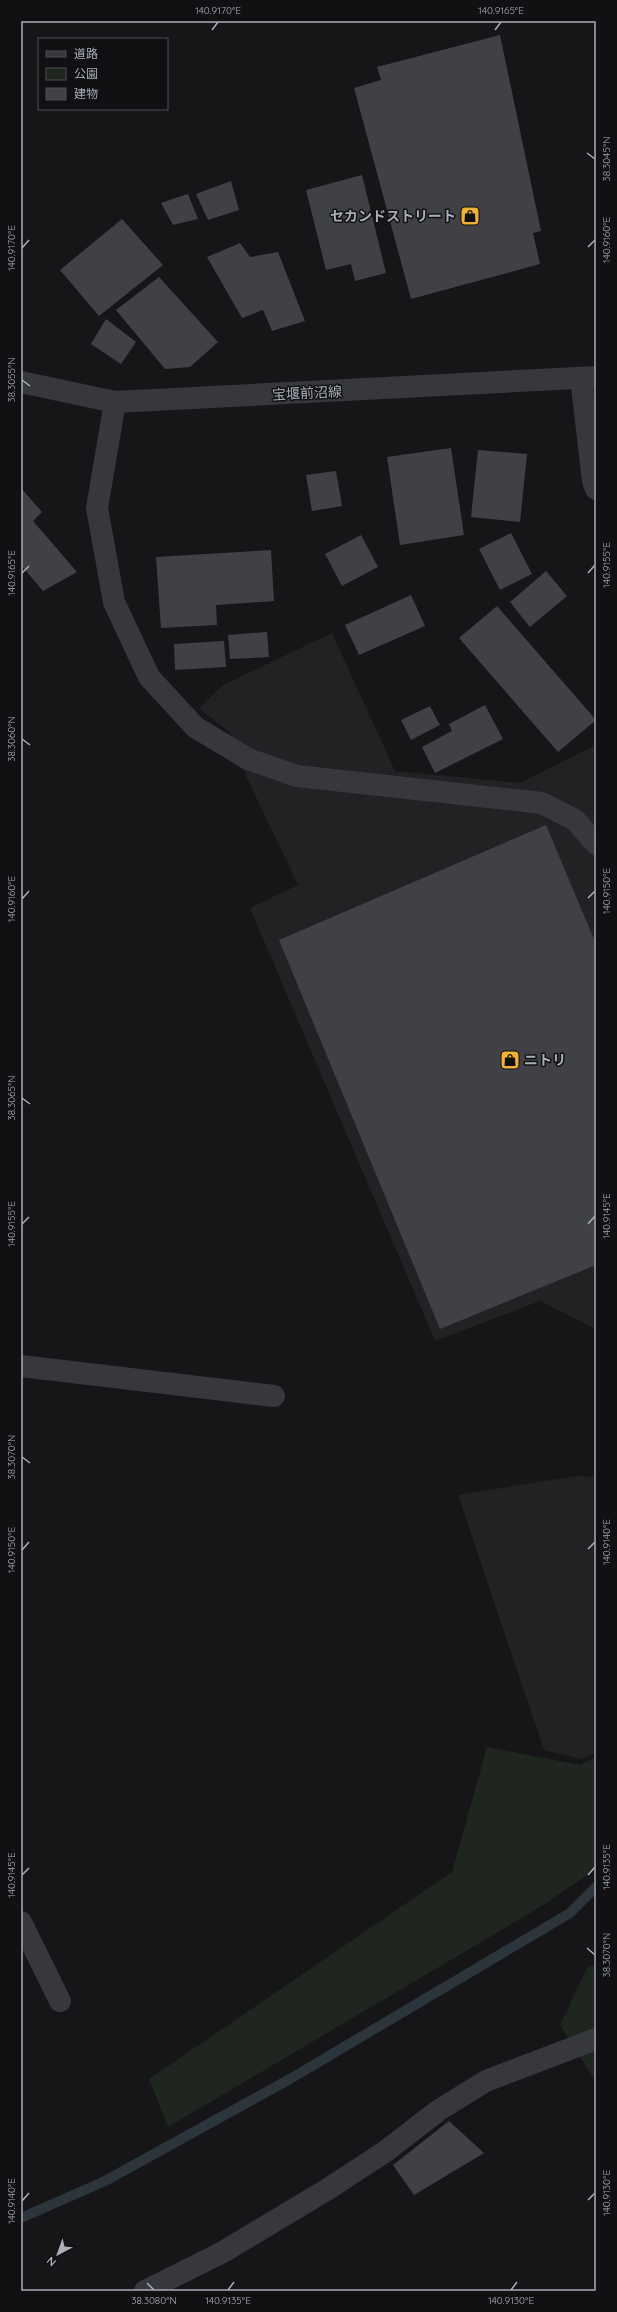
<svg xmlns="http://www.w3.org/2000/svg" width="617" height="2312" font-family="Quicksand,'Noto Sans JP',sans-serif">
<rect width="100%" height="100%" fill="#161618"/>
<g fill="#222225">
<path d="M332,633L395,771L520,783L596,745V1329L540,1301L435,1341L250,908L298,885L246,776L230,733L199,708L223,685Z"/>
<path d="M576,1476L596,1477V1752L581,1759L544,1750L458,1495Z"/>
</g>
<g fill="#1e261f">
<path d="M487,1747L580,1765L596,1757V1869L542,1906L168,2127L149,2079L452,1872Z"/>
<path d="M596,1964V2082L560,2025L587,1968Z"/>
</g>
<g fill="none" stroke-linecap="round" stroke-linejoin="round">
<path stroke="#2c353c" stroke-width="10" d="M21,2218L105,2181L290,2079L570,1913L596,1887"/>
</g>
<g fill="#404145">
<path d="M500,35L541,231L533,233L540,264L411,299L354,88L381,80L377,67Z"/>
<path d="M362,175L386,273L355,281L351,264L326,270L306,190Z"/>
<path d="M231,181L239,210L208,220L196,194Z"/>
<path d="M188,194L198,219L173,225L161,203Z"/>
<path d="M122,219L163,265L99,316L60,270Z"/>
<path d="M240,243L250,257L278,252L305,321L272,331L263,310L242,318L207,257Z"/>
<path d="M159,277L218,342L190,367L165,369L116,310Z"/>
<path d="M106,319L136,342L121,364L91,344Z"/>
<path d="M451,448L464,535L400,545L387,457Z"/>
<path d="M478,450L527,454L520,522L471,517Z"/>
<path d="M336,471L342,506L312,511L306,475Z"/>
<path d="M21,488L42,512L33,521L77,572L43,591L21,565Z"/>
<path d="M511,533L532,574L500,590L479,549Z"/>
<path d="M361,535L378,567L342,586L325,554Z"/>
<path d="M271,550L274,601L216,605L217,625L161,628L156,557Z"/>
<path d="M546,571L567,596L530,627L510,602Z"/>
<path d="M411,595L425,626L359,655L345,625Z"/>
<path d="M497,606L596,720L558,752L459,638Z"/>
<path d="M267,632L269,657L230,659L228,635Z"/>
<path d="M224,641L226,667L175,670L174,644Z"/>
<path d="M485,705L503,739L435,773L422,747L452,731L449,724Z"/>
<path d="M430,706L440,725L411,740L401,720Z"/>
<path d="M546,825L596,944V1265L440,1329L279,940Z"/>
<path d="M449,2121L484,2153L414,2195L393,2165Z"/>
</g>
<g fill="none" stroke-linecap="round" stroke-linejoin="round">
<g stroke="#37383d" stroke-width="22">
<path d="M581,378L593,481L596,489"/>
<path d="M21,382L115,402L596,377"/>
<path d="M115,402L97,508L114,602L149,677L195,727L248,759L297,776L542,803L575,820L596,844"/>
<path d="M21,1366L274,1396"/>
<path d="M21,1922L60,2001"/>
<path d="M145,2291L223,2252L328,2189L386,2151L439,2110L486,2081L596,2039"/>
</g>
</g>
<path fill="none" stroke="#a8adb8" stroke-width="1.5" d="M212,30L218,22M495,30L501,22M587,153L595,159M588,247L595,240M22,248L29,240M22,380L30,386M22,573L29,566M588,573L595,565M22,739L30,745M588,898L595,891M22,899L29,891M22,1098L30,1104M22,1224L29,1217M588,1224L595,1216M22,1457L30,1463M588,1549L595,1542M22,1550L29,1542M22,1875L29,1868M588,1875L595,1867M587,1948L595,1955M588,2200L595,2193M22,2201L29,2193M147,2283L154,2290M228,2290L234,2282M511,2290L517,2282"/>
<defs>
<g id="shop-square" transform="scale(1)"><rect x="-9" y="-9" width="18" height="18" rx="4" fill="#f2b134" stroke="#111113"/><path d="M-5-2.5h2.3a2.7 3.5 0 0 1 5.4 0H5L5.5 6h-11ZM-1.5-2.5h3a1.5 2.3 0 0 0-3 0Z" fill="#111"/></g>
</defs>
<g fill-rule="evenodd">
<use href="#shop-square" x="470" y="216"/>
<use href="#shop-square" x="510" y="1060"/>
</g>
<g text-anchor="middle" stroke-width="3" stroke-linejoin="round" paint-order="stroke">
<g font-size="14" font-weight="bold" fill="#a8adb8" stroke="#111113" text-anchor="end">
<text x="456" y="221">セカンドストリート</text>
<text x="524" y="1065" text-anchor="start">ニトリ</text>
</g>
<g font-size="14" fill="#a8adb8" stroke="#111113">
<text transform="translate(307 393) rotate(-3)" y="5">宝堰前沼線</text>
</g>
</g>
<rect width="617" height="2312" fill="none" stroke="#111113" stroke-width="44"/>
<rect x="38" y="38" width="130" height="72" fill="#111113" stroke="#4d4f55"/>
<rect x="46" y="51" width="20" height="6" fill="#37383d" stroke="#4d4f55"/>
<text x="74" y="58" font-size="12" fill="#a8adb8">道路</text>
<rect x="46" y="68" width="20" height="12" fill="#1e261f" stroke="#4d4f55"/>
<text x="74" y="78" font-size="12" fill="#a8adb8">公園</text>
<rect x="46" y="88" width="20" height="12" fill="#404145" stroke="#4d4f55"/>
<text x="74" y="98" font-size="12" fill="#a8adb8">建物</text>
<g transform="translate(58 2254) rotate(221)" stroke="#111113" stroke-width="3" paint-order="stroke">
<path d="M0-3L7 15L0 10L-7 15Z" fill="#a8adb8"/>
<text y="-6" font-size="11" font-weight="bold" text-anchor="middle" fill="#a8adb8">N</text>
</g>
<rect x="22" y="22" width="573" height="2268" fill="none" stroke="#a8adb8" stroke-width="1.5"/>
<g font-size="10" text-anchor="middle" fill="#a8adb8">
<text x="218" y="14">140.9170°E</text>
<text x="501" y="14">140.9165°E</text>
<text transform="translate(606 159) rotate(-90)" y="4">38.3045°N</text>
<text transform="translate(606 240) rotate(-90)" y="4">140.9160°E</text>
<text transform="translate(11 248) rotate(-90)" y="4">140.9170°E</text>
<text transform="translate(11 380) rotate(-90)" y="4">38.3055°N</text>
<text transform="translate(606 565) rotate(-90)" y="4">140.9155°E</text>
<text transform="translate(11 573) rotate(-90)" y="4">140.9165°E</text>
<text transform="translate(11 739) rotate(-90)" y="4">38.3060°N</text>
<text transform="translate(606 891) rotate(-90)" y="4">140.9150°E</text>
<text transform="translate(11 899) rotate(-90)" y="4">140.9160°E</text>
<text transform="translate(11 1098) rotate(-90)" y="4">38.3065°N</text>
<text transform="translate(606 1216) rotate(-90)" y="4">140.9145°E</text>
<text transform="translate(11 1224) rotate(-90)" y="4">140.9155°E</text>
<text transform="translate(11 1457) rotate(-90)" y="4">38.3070°N</text>
<text transform="translate(606 1542) rotate(-90)" y="4">140.9140°E</text>
<text transform="translate(11 1550) rotate(-90)" y="4">140.9150°E</text>
<text transform="translate(606 1867) rotate(-90)" y="4">140.9135°E</text>
<text transform="translate(11 1875) rotate(-90)" y="4">140.9145°E</text>
<text transform="translate(606 1955) rotate(-90)" y="4">38.3070°N</text>
<text transform="translate(606 2193) rotate(-90)" y="4">140.9130°E</text>
<text transform="translate(11 2201) rotate(-90)" y="4">140.9140°E</text>
<text x="154" y="2304">38.3080°N</text>
<text x="228" y="2304">140.9135°E</text>
<text x="511" y="2304">140.9130°E</text>
</g>
</svg>
